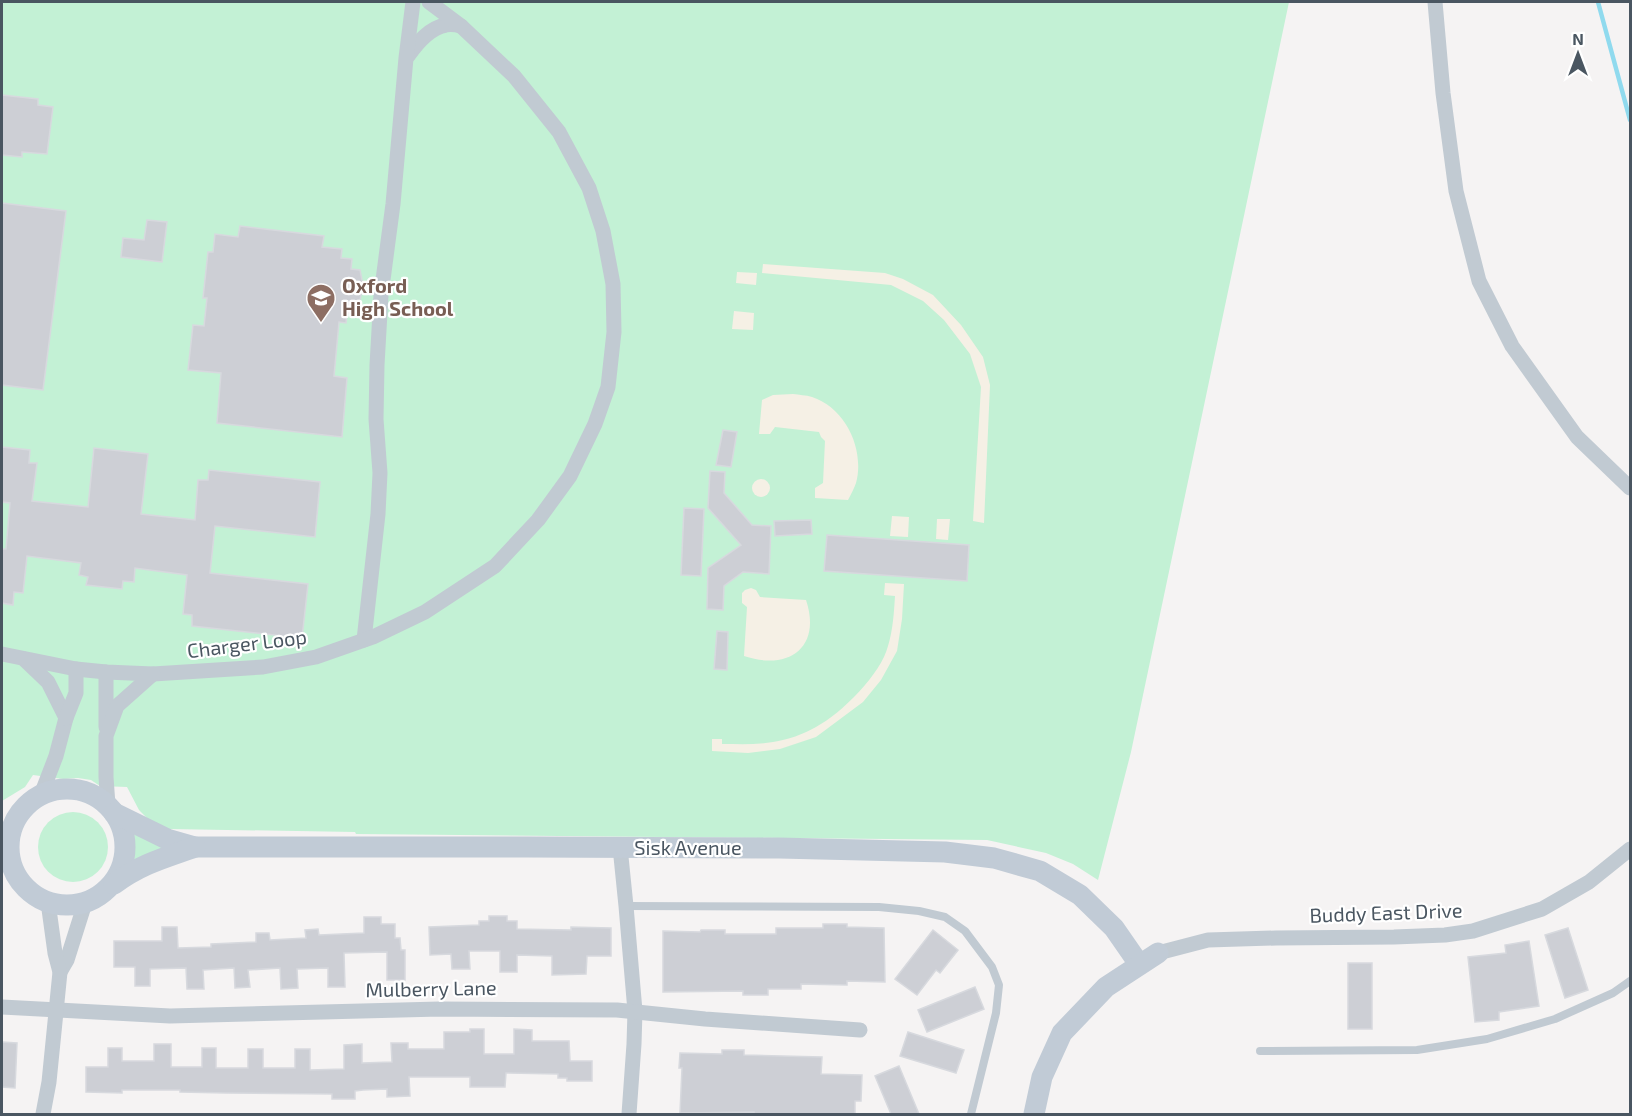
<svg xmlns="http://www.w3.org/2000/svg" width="1632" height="1116" font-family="'Exo 2',sans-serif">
<rect width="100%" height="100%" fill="#f5f3f3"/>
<g fill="#c3f1d5">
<path d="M2,2H1289L1131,752L1098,880L1073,864L1046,853L987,840L356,834L355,832L169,829L150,821L139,810L127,787L100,786L91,780L78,778L63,779L33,775L25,787L2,801Z"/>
<circle cx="73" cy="847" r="35"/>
<path d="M9,826L6,854L2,852V829Z"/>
<path d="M125,829L171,847L122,874C128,858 130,846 125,829Z"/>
</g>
<g fill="#f5f0e5">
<path d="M763,264L885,273L903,279L933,295L961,325L983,357L990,385L984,523L973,521L981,387L970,354L944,320L923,301L891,285L762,273Z"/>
<path d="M737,272L757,273L756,285L736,283Z"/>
<path d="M734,311L754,313L753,330L732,329Z"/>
<path d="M793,394C799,395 806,395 812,397C846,408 865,450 856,483C854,489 851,494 848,500L815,498V488L823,483L825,441L821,437L819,432L775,427L770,434H759L762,400L773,395Z"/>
<circle cx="761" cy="488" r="9"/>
<path d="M892,516L909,517L908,537L890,536Z"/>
<path d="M937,519H950L948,540L936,539Z"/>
<path d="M885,583L904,584L902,619L897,651L881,680L863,702L816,737L780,749L748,753L712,751V739H722V744C739,744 756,745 773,742C787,740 804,734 816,727C842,713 881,674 888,646C893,630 894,612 895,596L884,595Z"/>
<path d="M751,588L756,590L760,597L806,600C822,648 788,671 744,656L747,607L742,603V593L745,590Z"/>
</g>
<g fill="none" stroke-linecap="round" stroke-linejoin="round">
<path stroke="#90daee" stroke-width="4.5" d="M1598,2L1630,120"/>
</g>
<g fill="#cdcfd5" stroke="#d7d9de" stroke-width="1.5">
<path d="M2,95L38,99V105L53,107L47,154L22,152V157L2,155Z"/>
<path d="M2,203L66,211L43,390L2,385Z"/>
<path d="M147,220L167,222L162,262L121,257L123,238L144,240Z"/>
<path d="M240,226L324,236L322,247L342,249L341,258L352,259L351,269L360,270L363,285L359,305L352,314L347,313L346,323L339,322L334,376L347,378L342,437L217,423L221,373L188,370L193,325L204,326L207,298H203L208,252H213L215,234L238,237Z"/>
<path d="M723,430L737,432L731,467L716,465Z"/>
<path d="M2,447L30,450L29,463H37L32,501L88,507L94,448L148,454L141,514L195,520L198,480H208L209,470L320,482L315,537L215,526L210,573L308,584L302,638L192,626V615L183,614L187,575L135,568L134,582L123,581L122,589L86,585L88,577L79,575L81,563L27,556L23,593L14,592L13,605L2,603V549H6L10,503L2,502Z"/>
<path d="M710,471L725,472L724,493L752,525L771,526L769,574L743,572L724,586L723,610L707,609L708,568L741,545L708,508Z"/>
<path d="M684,508L704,509L701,576L681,575Z"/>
<path d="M811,520L812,534L775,536L774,521Z"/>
<path d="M827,535L969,545L967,581L824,571Z"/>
<path d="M717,631L728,632L727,670L714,669Z"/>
<path d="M489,916H507V921H517V929L571,930V927L611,928V956H587L586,974L552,975V956L517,955V972H500V951H469L470,969H452L451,954L430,955L429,927L479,925V921H489Z"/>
<path d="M364,917H381V924H395V938H400L401,950H405V980H387V952L344,953L345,987H328V968L297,969L298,988L281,989L280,968L248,970L250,987L235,988L234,968L203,970L204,989H187L186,968L150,969V986H135V967H114V941H162V927H177L178,948L211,947V944L256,942V933H269L270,940L306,938L305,930L318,929L319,935L364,933Z"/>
<path d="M823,924H847V927L884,928L885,982L847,981V985L801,984V989H768V995H743V991L663,992V931L700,932L701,930H725V934H776V928H823Z"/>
<path d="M1568,928L1588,990L1565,998L1545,935Z"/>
<path d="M933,930L958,950L940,973L936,970L917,995L895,979Z"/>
<path d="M1529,941L1539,1006L1499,1012V1020L1475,1022L1468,957L1506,953L1505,945Z"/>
<rect x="1348" y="963" width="24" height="66"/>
<path d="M975,987L984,1009L927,1032L918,1010Z"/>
<path d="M470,1029H484V1054H514V1029L532,1030V1041H569L570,1061H592V1081H567V1078H558V1074L506,1073L505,1087H470V1077H409L410,1096L387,1097V1089L363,1090L355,1091V1099H332V1094L226,1093L180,1092V1090H122V1093L86,1092V1067H108V1048H122V1061H154V1044H171V1067H202V1048H216V1068H248V1049H263V1068H295V1049H310V1070L344,1069V1045L362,1044V1063L392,1062L391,1043H408V1049H444V1032H470Z"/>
<path d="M908,1032L964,1050L956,1073L900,1056Z"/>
<path d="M2,1042L17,1043L15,1088L2,1087Z"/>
<path d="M722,1050H744V1055L822,1057L821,1074L862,1075L861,1101H855V1114H754V1112L680,1113L682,1068H679L680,1053L722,1054Z"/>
<path d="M899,1066L919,1114H891L875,1076Z"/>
</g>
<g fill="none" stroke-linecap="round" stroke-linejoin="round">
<g stroke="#c1cad2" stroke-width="8">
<path d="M626,906L879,907L919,911L945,917L965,931L992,967L999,985L996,1013L971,1114"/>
<path d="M1260,1051L1417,1050L1487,1039L1555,1019L1613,993L1630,981"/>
</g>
<g stroke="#c1cad2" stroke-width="15">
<path d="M1435,2L1443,93L1456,191L1479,281L1512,346L1577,437L1630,488"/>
<path d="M408,56C417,43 429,28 446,25C451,24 457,25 461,26"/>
<path d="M364,640L378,514L380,473L376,419L377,365L381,295L393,204L406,58L413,2"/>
<path d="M2,654L76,669L106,672L153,674L263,667L316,657L373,637L425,612L495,566L538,520L570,476L595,424L608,387L614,332L613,284L603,231L589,188L559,132L514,76L461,26L429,2"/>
<path d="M24,659L48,682L66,718L56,756L41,795"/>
<path d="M106,672V727"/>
<path d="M66,718L76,693V669"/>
<path d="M108,805L106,777V736L117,706L153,674"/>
<path d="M620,847L626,906L635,1011L634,1044L629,1114"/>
<path d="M1158,953L1208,940L1276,938L1394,937L1445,935L1473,931L1542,909L1589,882L1630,849"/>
<path d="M60,972L67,960L85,903"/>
<path d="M2,1007L170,1016L440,1009L617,1010L705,1019L860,1030"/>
<path d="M43,1114L49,1082L60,972L55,953L48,902"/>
</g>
<g stroke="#c1cbd6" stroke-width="21">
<circle cx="67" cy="847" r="58"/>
<path d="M114,813L167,839L195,847H528L779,848L945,852L994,858L1040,871L1080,895L1114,928L1139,964"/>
<path d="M114,884C141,864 164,858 195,847"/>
<path d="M1034,1114L1042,1077L1062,1033L1106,987L1158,953"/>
</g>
</g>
<defs>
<g id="school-pin" transform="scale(1.5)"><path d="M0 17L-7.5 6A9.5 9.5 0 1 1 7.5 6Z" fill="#8d6e63" stroke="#fff"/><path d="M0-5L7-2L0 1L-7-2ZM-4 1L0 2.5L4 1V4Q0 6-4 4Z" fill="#fff"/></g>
</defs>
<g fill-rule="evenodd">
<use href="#school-pin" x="321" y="298"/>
</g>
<g text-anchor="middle" stroke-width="4.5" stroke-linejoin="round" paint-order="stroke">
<g font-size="20" font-weight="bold" fill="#785e54" stroke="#fff" text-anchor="start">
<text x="342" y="293">Oxford<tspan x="342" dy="23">High School</tspan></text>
</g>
<g font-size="20" fill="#4a5661" stroke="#fff">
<text transform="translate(247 644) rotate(-7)" y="7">Charger Loop</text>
<text x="688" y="855">Sisk Avenue</text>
<text transform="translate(1386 913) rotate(-2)" y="7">Buddy East Drive</text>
<text transform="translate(431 989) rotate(-1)" y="7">Mulberry Lane</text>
</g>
</g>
<rect width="1632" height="1116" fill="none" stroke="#4a5661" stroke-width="6"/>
<g transform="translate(1578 54)" stroke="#ffffff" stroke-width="4.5" paint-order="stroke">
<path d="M0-4.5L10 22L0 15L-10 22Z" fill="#4a5661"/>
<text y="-9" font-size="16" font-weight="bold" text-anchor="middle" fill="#4a5661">N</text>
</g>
</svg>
